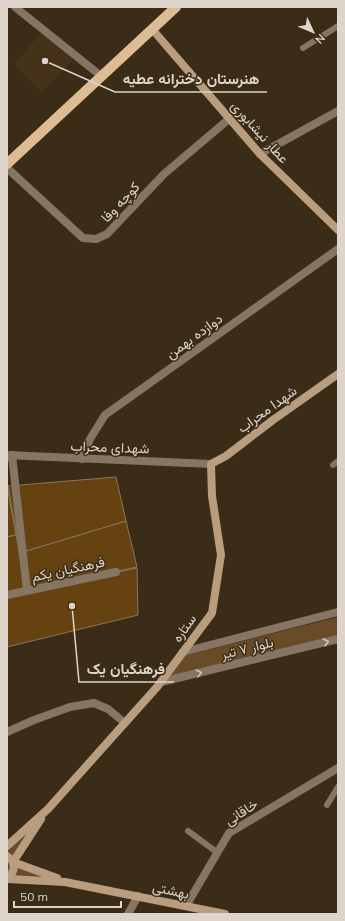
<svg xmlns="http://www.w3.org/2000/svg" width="345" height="921" font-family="Mulish,Vazirmatn,sans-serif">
<rect width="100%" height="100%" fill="#3b2c18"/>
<path fill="#463219" d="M42,32L75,58L42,93L14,64Z"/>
<g fill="#694c27">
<path d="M338,617V638L162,682L180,657Z"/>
<path d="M47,810L13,862L64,881L7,879V846Z"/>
</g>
<g fill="#65420f" stroke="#897761">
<path d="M116,477L126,521L20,553L8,486Z"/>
<path d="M7,486L16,535L7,537Z"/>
<path d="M126,521L137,567L27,590L20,553Z"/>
<path d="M16,535L26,590L7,594V537Z"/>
<path d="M137,568L138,615L7,647V597Z"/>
</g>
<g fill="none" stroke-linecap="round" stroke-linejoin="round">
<g stroke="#867562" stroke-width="6">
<path d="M303,48L338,26"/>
<path d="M333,465L338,461"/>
<path d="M327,805L338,787"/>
<path d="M188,831L218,853"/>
</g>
<g stroke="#867562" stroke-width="8">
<path d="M15,7L101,76"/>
<path d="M260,154L338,111"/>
<path d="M7,168L83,238L96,239L107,234L164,174L229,119"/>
<path d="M7,455L211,464"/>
<path d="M8,457L12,455L27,591"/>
<path d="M82,459L90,439L105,415L338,249"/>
<path d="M7,595L116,572"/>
<path d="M183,652L338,612"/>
<path d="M161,682L338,639"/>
<path d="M7,732L34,720L70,707L94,703L108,709L125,723"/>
<path d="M186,906L229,833L338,768"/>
<path d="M128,914L138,896"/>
</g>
<g stroke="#b89d7e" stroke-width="8">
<path d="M152,29L260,154L338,230"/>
<path d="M41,819L13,862L57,878"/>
<path d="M7,846L48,809L157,687L212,613L221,555L212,496L211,464L226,456L273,420L338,374"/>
<path d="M7,856C16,862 16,872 7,878"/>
<path d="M7,879L65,882L225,914"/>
</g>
<path stroke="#debc93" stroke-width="10" d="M7,164L176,7"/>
</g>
<defs><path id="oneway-chevron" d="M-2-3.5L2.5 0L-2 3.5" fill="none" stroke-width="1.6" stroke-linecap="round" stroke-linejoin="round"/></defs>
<g stroke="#d2c6ba">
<use href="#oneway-chevron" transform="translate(326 642) rotate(-14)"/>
<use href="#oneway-chevron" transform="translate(199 673) rotate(-14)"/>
</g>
<g text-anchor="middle" stroke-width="3" stroke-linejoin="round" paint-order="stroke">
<g font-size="14" fill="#dfd4c9" stroke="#3b2c18">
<text transform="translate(260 132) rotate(48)" y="5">عطار نیشابوری</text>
<text transform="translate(120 202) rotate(-47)" y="5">کوچه وفا</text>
<text transform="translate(194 336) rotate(-36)" y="5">دوازده بهمن</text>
<text transform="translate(267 409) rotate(-36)" y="5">شهدا محراب</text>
<text transform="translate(110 447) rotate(2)" y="5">شهدای محراب</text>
<text transform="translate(68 569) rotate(-12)" y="5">فرهنگیان یکم</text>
<text transform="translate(184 628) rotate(-54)" y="5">ستاره</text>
<text transform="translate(247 648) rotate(-14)" y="5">بلوار ۷ تیر</text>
<text transform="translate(241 812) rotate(-33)" y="5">خاقانی</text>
<text transform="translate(171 890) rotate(12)" y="5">بهشتی</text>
</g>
</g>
<path fill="none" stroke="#dfd4c9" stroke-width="1.5" d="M45 61L115 92H267M72 606L79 682H174"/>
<g fill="#dfd4c9" stroke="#3b2c18" stroke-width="1.5">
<circle cx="45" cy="61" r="4"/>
<circle cx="72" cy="606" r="4"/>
</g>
<g font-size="15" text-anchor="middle" font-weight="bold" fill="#dfd4c9" stroke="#3b2c18" stroke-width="3" stroke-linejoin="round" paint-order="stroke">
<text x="191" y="84">هنرستان دخترانه عطیه</text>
<text x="126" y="674">فرهنگیان یک</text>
</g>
<rect width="345" height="921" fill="none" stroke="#dfd4c9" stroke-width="16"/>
<g transform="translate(313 32) rotate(134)" stroke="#3b2c18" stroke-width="3" paint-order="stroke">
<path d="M0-3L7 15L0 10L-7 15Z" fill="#dfd4c9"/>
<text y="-6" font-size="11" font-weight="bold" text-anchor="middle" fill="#dfd4c9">N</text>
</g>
<path d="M14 901v6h107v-6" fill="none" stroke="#dfd4c9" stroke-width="2"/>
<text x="20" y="901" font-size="12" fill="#dfd4c9" stroke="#3b2c18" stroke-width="3" paint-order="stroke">50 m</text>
</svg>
